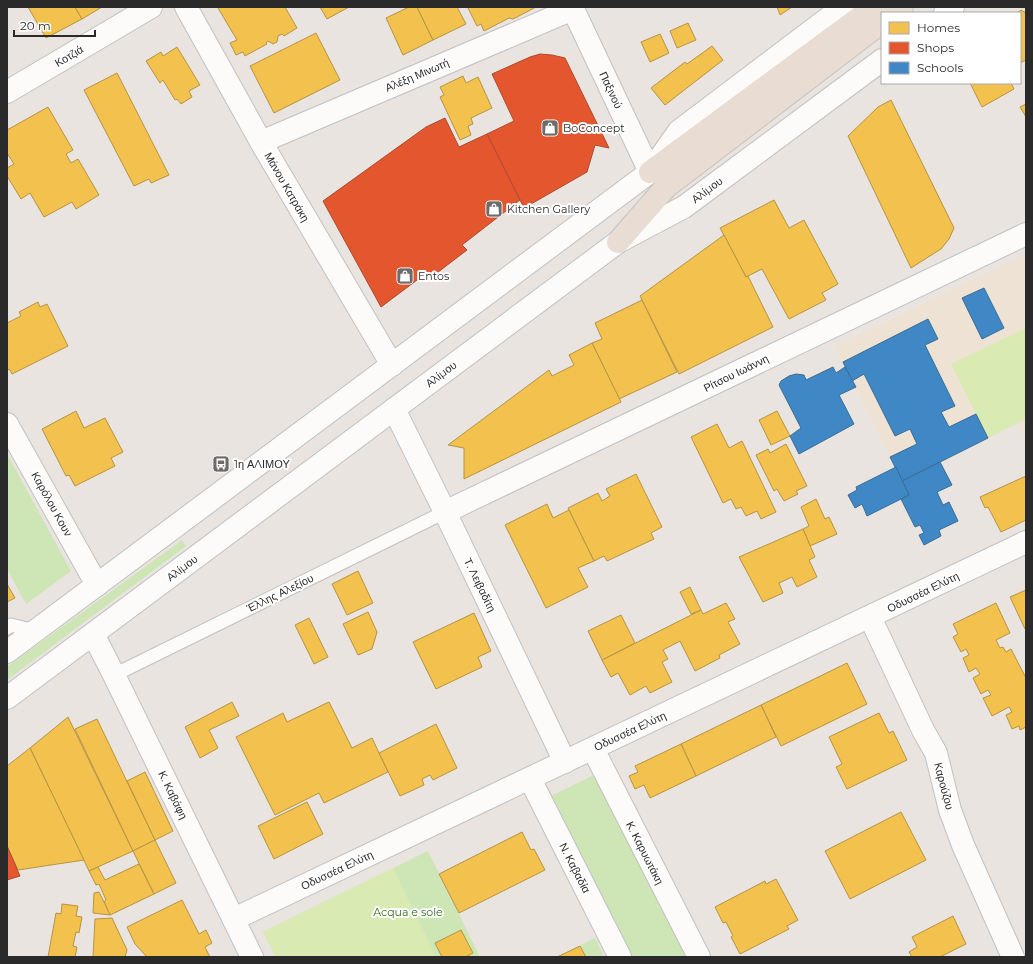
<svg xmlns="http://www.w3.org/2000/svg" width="1033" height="964" font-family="Montserrat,sans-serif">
<rect width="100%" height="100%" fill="#e9e4df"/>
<path fill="#ede2d3" d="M1026,254V434L1022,436L1016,424L902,481L834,347Z"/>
<g fill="#cee6b6">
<path d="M7,454L71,571L26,604L7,569Z"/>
<path d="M182,540L186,546L7,680V667Z"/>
<path d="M594,775L686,957H632L551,796Z"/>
<path d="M428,851L480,957H276L263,932Z"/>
<path d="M595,938L604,957H557Z"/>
</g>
<g fill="#daeab3">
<path d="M1026,328V419L988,438L951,364Z"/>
<path d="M393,868L436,957H276L263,932Z"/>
</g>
<g fill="#f2c14e" stroke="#b69443">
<path d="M28,7H75L82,19L46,38Z"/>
<path d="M75,7H102L82,19Z"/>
<path d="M220,7H285L297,28L284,36L282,34L278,36L277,42L273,44L268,41L266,43L267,44L245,56L243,52L236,55L230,43L237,40L218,8Z"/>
<path d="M320,7H349L327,19Z"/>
<path d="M409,7H417L433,40L403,55L386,18Z"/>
<path d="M417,7H457L466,24L433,40Z"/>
<path d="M471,7H536L517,17L513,19L509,18L484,31L481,24L477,26L468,8Z"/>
<path d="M777,7H792L780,15Z"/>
<path d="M1021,10L1026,13V60L1020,63V13H1017Z"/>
<path d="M688,23L696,40L677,48L670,31Z"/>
<path d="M316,33L340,80L274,113L250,66Z"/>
<path d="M660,34L669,53L650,62L641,42Z"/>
<path d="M712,46L723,60L665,105L651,88L685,62L687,64Z"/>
<path d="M177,47L200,85L189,91L192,97L181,104L177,99L175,100L163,80L160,83L146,61L161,52L163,56Z"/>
<path d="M117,73L169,175L151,183L149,179L134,186L84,90Z"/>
<path d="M463,76L466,83L478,77L492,108L471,118L473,124L468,126L471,135L460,140L440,97L444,95L440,87Z"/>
<path d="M970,83H1011L1014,89L982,107Z"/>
<path d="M891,100L954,228L949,239L941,249L911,268L848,136L878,107Z"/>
<path d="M1026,104V117L1020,107Z"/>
<path d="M48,107L73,150L66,154L71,163L78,159L99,195L76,209L72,202L44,217L30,193L21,199L7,176V168L14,164L7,153V130Z"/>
<path d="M774,200L789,228L804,220L838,284L822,293L826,300L789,319L762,269L746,277L720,228Z"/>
<path d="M724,235L746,277L748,276L773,327L679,374L640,296Z"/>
<path d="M642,300L677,372L619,399L592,343L602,339L595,323Z"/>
<path d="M38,302L40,307L47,304L68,346L12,374L10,370L7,369V323L21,316L19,312Z"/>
<path d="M592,343L621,402L464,479V448L448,445L549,370L552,376L574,365L569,355Z"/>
<path d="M76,411L84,428L105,418L123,452L111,458L115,466L75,486L69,475L66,476L42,429Z"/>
<path d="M777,411L790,436L771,445L759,420Z"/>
<path d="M717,424L729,448L742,441L776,512L761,519L757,511L746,516L741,507L736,509L731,499L723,503L691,437Z"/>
<path d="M786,444L807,486L796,491L798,494L784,501L777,489L774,491L756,455L768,449L770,453Z"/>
<path d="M636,474L662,527L651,533L654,539L607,561L604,556L594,561L568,508L598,493L602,501L610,496L606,489Z"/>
<path d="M1026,476V520L1001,532L988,507L985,508L980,497Z"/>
<path d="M816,499L825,519L829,517L837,534L810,546L803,529L809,526L801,507Z"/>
<path d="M547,504L553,518L569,510L594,561L578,568L588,587L546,608L505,525Z"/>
<path d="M803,529L815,557L809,560L817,577L797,587L792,577L779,583L783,593L763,602L739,557Z"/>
<path d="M358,571L373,603L347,615L332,584Z"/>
<path d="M7,584L15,598L7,602Z"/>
<path d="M690,587L701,610L691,614L680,592Z"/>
<path d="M1026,590V629H1025L1010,597Z"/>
<path d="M726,603L735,619L728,622L740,644L719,655L720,658L695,671L680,641L663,650L668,659L662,662L672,682L650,693L646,686L630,695L618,673L611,677L602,660L701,610L703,614Z"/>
<path d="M996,603L1010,633L996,640L1000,648L1003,647L1006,652L1011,649L1026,678V727L1020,730L1019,726L1012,729L1006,715L1012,712L1009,707L992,716L983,698L991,695L988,690L981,694L973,678L980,674L976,668L969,672L963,658L969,655L966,649L961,652L953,637L958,634L953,624Z"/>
<path d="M368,612L377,632L372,649L358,655L343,624Z"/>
<path d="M474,613L491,651L478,657L482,667L436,689L413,642Z"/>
<path d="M621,615L635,643L602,660L588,631Z"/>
<path d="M309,618L328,657L314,664L295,625Z"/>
<path d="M847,663L867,704L781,746L761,705Z"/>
<path d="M232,702L239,716L209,730L218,748L200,758L185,727Z"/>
<path d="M329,702L352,748L372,738L388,772L324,803L319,793L275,815L236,737L283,713L287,722Z"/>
<path d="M761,705L776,737L696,776L681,744Z"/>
<path d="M879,713L889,733L893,731L907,760L847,789L836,767L842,764L829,737Z"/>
<path d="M68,717L133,851L89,871L30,748Z"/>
<path d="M97,719L155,840L133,851L75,729Z"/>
<path d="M436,724L457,768L433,780L430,775L422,779L424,785L400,796L379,753Z"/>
<path d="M681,744L696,776L650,798L644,785L635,789L629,776L638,772L635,766Z"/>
<path d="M30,748L84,860L18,870L7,846V766Z"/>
<path d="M145,772L173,831L155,840L127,781Z"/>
<path d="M307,802L323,834L274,859L258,826Z"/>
<path d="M901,812L926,860L850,899L825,851Z"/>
<path d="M522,832L531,850L534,849L545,870L459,913L439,874Z"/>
<path d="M155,840L176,883L154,894L133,851Z"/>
<path d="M139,864L154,894L110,915L104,902L106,900L99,884L96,885L89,871L98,867L105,880Z"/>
<path d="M776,879L798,920L787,926L789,929L740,954L731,937L733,936L726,922L723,923L715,907L765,881L766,884Z"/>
<path d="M99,892L104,902L110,915L93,913L94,893Z"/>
<path d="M182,900L199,934L206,930L212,943L205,947L210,957H147L135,944L127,927Z"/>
<path d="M62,904L78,906L76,916L82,917L79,933L76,932L73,946L77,947L75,957H48L56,913L61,914Z"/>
<path d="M953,916L966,944L940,957H912L909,952L917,947L912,937Z"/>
<path d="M112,918L127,950L125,957H93L95,919Z"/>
<path d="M461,930L473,953L465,957H442L435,943Z"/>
<path d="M580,946L586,957H557Z"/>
</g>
<g fill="#e4572e" stroke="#ac4a2d">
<path d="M540,54L552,55L565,58L609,148L595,145L587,172L524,208L487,134L514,121L492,74L530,57Z"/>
<path d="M445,118L459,147L487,134L520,200L462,245L467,250L429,279L425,274L381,307L323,201L426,127Z"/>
<path d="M7,846L20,876L7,880Z"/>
</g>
<g fill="#3f88c5" stroke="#396c96">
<path d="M984,288L1004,328L982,339L962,298Z"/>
<path d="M928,319L938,339L925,345L955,406L941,412L949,427L976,414L988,438L902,481L890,457L917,444L910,429L895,436L864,374L852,381L843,362Z"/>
<path d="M833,367L836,373L845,367L856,387L839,395L854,424L799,454L790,436L801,428L779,385L781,381L789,376L796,374L804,375L806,380Z"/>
<path d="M940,462L952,485L937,492L943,505L949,502L958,521L939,530L941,536L924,545L919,535L924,533L920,525L915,527L901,499L909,495L902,481Z"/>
<path d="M896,467L909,495L867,516L862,504L855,508L848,495L857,490L856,487Z"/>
</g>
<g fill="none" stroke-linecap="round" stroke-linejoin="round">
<g stroke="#c2c1c1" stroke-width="15">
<g id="lane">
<path d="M7,628L11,625L35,631"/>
<path d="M114,675L445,512"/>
</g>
</g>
<g stroke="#c2c1c1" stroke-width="24">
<g id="street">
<path d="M186,7L261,142L392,365"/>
<path d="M572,7L650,172"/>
<path d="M7,92L151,7"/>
<path d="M261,142L573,9"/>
<path d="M394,409L445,512L565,762"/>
<path d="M7,424L97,585"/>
<path d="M445,512L1026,234"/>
<path d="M870,617L923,730L936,753L950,810L963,845L1013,957"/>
<path d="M93,634L114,675L252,957"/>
<path d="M593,749L699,957"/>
<path d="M530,779L620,957"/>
<path d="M234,919L1026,542"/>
</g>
</g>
<g stroke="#c2c1c1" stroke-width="24">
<g id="secondary">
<path d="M945,13L953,7"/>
<path d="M7,652L650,172L679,131L843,7"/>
<path d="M7,698L618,242L684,207L882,60"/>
</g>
</g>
<g stroke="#c4c3c1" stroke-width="24">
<g id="highway">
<path d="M894,13L902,7"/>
<path d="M650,172L874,7"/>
<path d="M618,242L666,187L882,22"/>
</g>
</g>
<use href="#lane" stroke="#fcfbfa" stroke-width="13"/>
<use href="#street" stroke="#fcfbfa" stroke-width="22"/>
<use href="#secondary" stroke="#fcfbfa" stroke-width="22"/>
<use href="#highway" stroke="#e9dcd3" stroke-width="22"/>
</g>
<defs>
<g id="shop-square" transform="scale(0.9)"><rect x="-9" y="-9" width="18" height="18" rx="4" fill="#6d6b69" stroke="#fff"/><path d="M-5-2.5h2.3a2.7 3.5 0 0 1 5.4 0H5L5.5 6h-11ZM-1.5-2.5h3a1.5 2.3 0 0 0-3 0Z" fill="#fff"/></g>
<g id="bus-square" transform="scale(0.9)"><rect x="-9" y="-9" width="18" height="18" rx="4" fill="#6d6b69" stroke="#fff"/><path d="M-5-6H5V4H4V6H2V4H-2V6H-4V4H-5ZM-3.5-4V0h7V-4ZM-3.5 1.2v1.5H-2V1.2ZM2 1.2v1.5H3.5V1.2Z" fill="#fff"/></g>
</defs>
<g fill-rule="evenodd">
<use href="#shop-square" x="550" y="128"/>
<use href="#shop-square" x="494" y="209"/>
<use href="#shop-square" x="405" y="276"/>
<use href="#bus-square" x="221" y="464"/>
</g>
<g text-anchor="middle" stroke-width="4" stroke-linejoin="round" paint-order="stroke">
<g font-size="11" fill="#2a2a2a" stroke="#fff">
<text transform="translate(69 56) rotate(-31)" y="4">Κοτζιά</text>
<text transform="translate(417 75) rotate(-23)" y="4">Αλέξη Μινωτή</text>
<text transform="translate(611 90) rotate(65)" y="4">Παξινού</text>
<text transform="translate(287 187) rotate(60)" y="4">Μάνου Κατράκη</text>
<text transform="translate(707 190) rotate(-37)" y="4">Αλίμου</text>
<text transform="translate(736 373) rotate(-26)" y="4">Ρίτσου Ιωάννη</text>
<text transform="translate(441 374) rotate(-37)" y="4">Αλίμου</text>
<text transform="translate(52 504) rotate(61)" y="4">Καρόλου Κουν</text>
<text transform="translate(182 568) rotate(-37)" y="4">Αλίμου</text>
<text transform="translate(480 585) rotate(64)" y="4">Τ. Λειβαδίτη</text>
<text transform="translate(923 592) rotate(-26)" y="4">Οδυσσέα Ελύτη</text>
<text transform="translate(280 593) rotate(-26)" y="4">Έλλης Αλεξίου</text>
<text transform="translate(630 731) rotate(-25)" y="4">Οδυσσέα Ελύτη</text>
<text transform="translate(944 786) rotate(75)" y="4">Καρούζου</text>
<text transform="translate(173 795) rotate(64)" y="4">Κ. Καβάφη</text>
<text transform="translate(645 853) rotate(63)" y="4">Κ. Καρυωτάκη</text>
<text transform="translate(575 868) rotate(63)" y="4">Ν. Καβαδία</text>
<text transform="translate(337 870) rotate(-25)" y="4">Οδυσσέα Ελύτη</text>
</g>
<g font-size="11" fill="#2a2a2a" stroke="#fff" text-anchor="start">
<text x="563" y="132">BoConcept</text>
<text x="507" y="213">Kitchen Gallery</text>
<text x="418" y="280">Entos</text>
<text x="234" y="468">1η ΑΛΙΜΟΥ</text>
</g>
<g font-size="11" fill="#2f6b16" stroke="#fff">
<text x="408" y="916">Acqua e sole</text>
</g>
</g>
<rect width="1033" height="964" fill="none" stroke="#2a2a2a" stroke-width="16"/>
<rect x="881" y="12" width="140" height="72" fill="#ffffff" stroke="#aaaaaa"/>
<rect x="889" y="22" width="20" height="12" fill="#f2c14e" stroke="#aaaaaa"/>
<text x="917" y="32" font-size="12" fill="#2a2a2a">Homes</text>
<rect x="889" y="42" width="20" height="12" fill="#e4572e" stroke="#aaaaaa"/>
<text x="917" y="52" font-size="12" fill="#2a2a2a">Shops</text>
<rect x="889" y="62" width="20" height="12" fill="#3f88c5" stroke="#aaaaaa"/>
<text x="917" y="72" font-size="12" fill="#2a2a2a">Schools</text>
<path d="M14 30v6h81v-6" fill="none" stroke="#2a2a2a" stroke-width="2"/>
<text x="20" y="30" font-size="12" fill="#2a2a2a" stroke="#ffffff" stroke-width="3" paint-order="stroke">20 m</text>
</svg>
